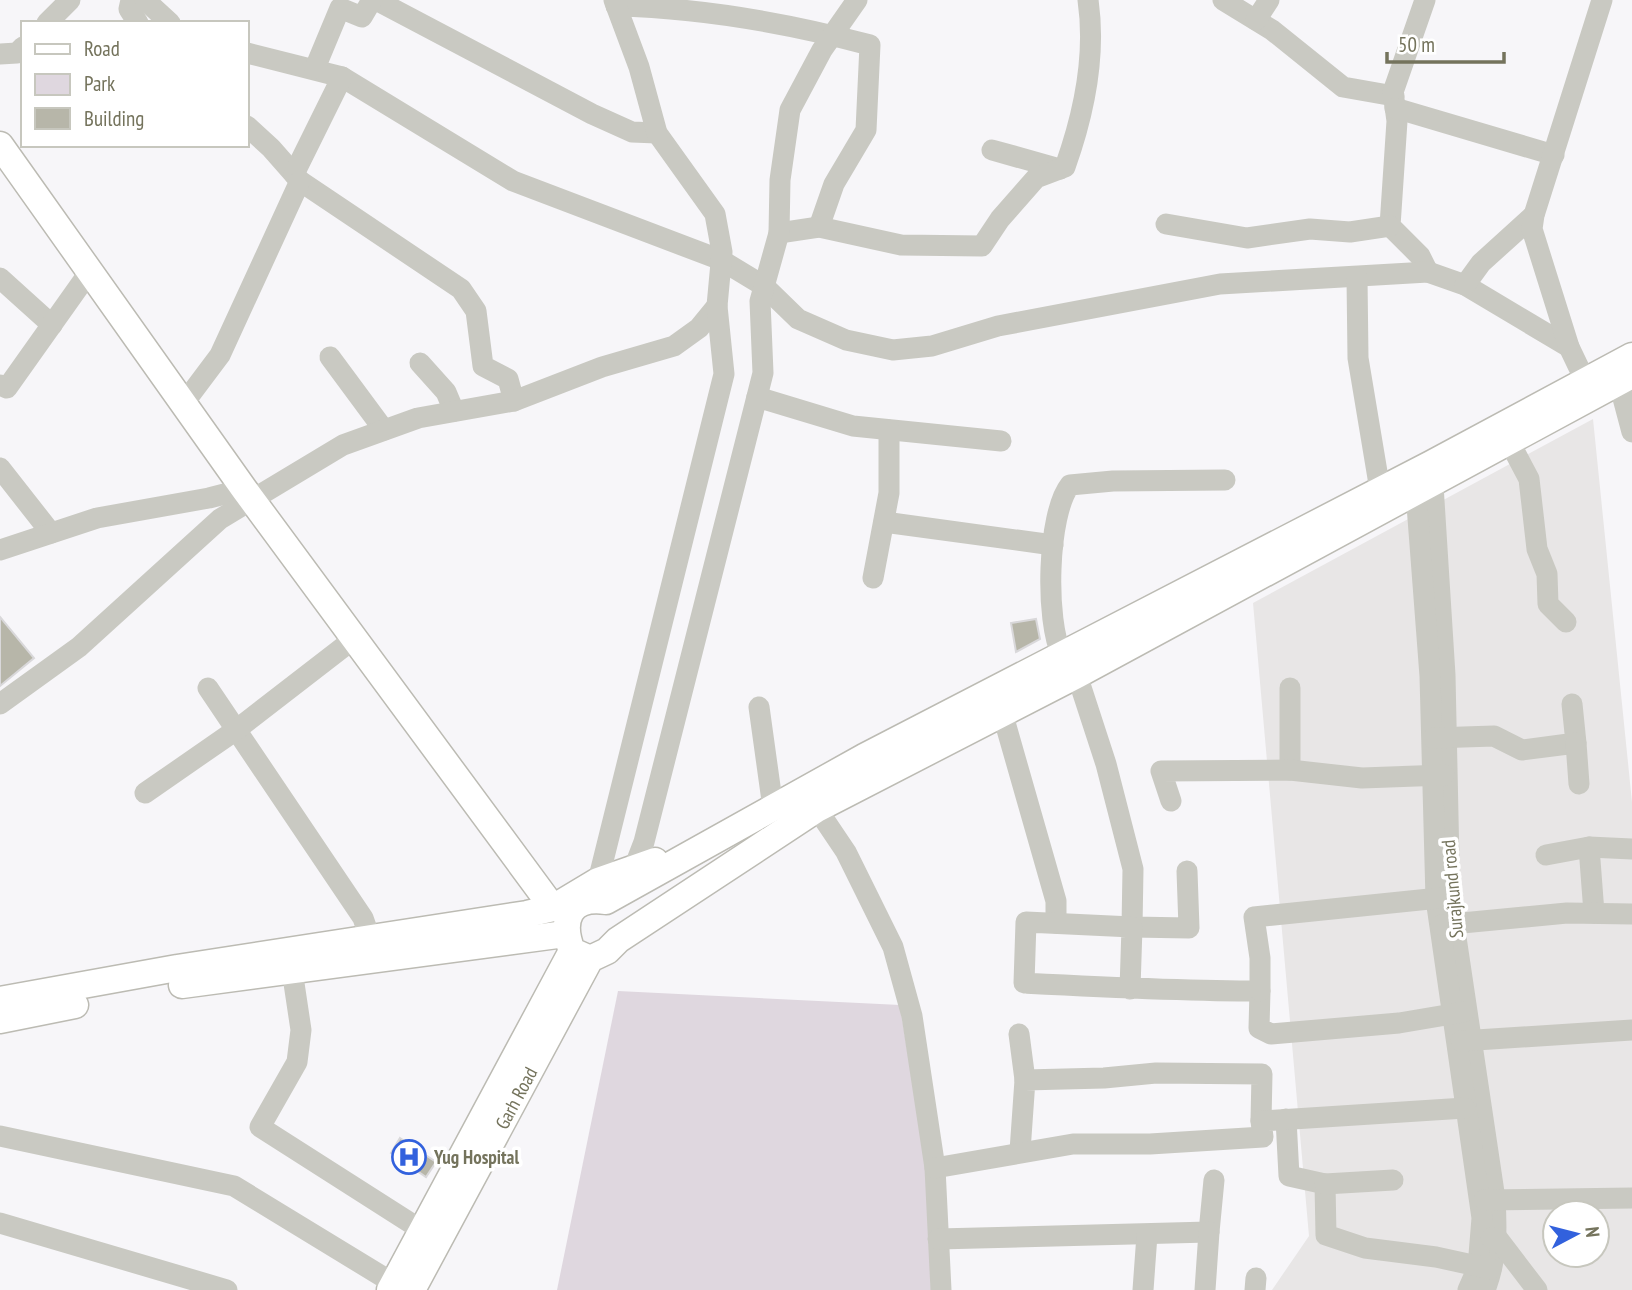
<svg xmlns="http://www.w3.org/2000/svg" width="1632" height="1290" font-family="'PT Sans Narrow',sans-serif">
<rect width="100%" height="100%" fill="#f7f6f9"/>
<path fill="#e8e6e6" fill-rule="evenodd" d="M1593,419L1632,802V1290H1272L1309,1236L1253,603ZM1555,1213H1597V1255H1555Z"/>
<path fill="#dfd7df" d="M618,991L900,1005L928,1181L931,1290H557Z"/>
<g fill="#b7b6a9" stroke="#d9d8da" stroke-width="2">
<path d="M0,617L34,658L0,686Z"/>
<path d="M1036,619L1040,639L1016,652L1011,623Z"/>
<path d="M400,1138L436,1162L426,1177L391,1153Z"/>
</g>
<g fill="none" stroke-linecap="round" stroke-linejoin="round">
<g stroke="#bcbbb3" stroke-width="29">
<g id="major">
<path d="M0,145L244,489L553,908"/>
<path d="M590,959L572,951C560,920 569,896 606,901L864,757L1431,464L1632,356"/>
<path d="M182,985L565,934"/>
<path d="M0,1000L177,968L527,914L553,908L598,881L655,861"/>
<path d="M0,1020L75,1005"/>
<path d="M390,1290L572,951"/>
<path d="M412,1290L590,959L607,951L618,940L817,809L1077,675L1632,375"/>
</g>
</g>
<g stroke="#c9c9c2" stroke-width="21">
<path d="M131,0L129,9L138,23"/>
<path d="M145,0L170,23"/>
<path d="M376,0L592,114L632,132L657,133"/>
<path d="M1223,0L1272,30L1343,87L1394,96"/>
<path d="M1425,0L1393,92L1397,121L1390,226L1420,256L1428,272"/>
<path d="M616,6C702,8 787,23 870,45L866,130L834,184L819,227"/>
<path d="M1256,20L1269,0"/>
<path d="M47,23L70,0"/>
<path d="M247,53L342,77L513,181L721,260L764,286L798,319L846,340L893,350L932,346L998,326L1220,284L1428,272L1465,285L1569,347"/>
<path d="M0,54L17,53L23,47"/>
<path d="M315,68L340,8L362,17L372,0"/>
<path d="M1395,108L1554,155"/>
<path d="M247,126L271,148L300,181L461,289L476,311L483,366L508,379L514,401"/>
<path d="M992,150L1060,169"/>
<path d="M294,174L342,77"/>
<path d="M1166,224L1247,238L1310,229L1350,232L1390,226"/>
<path d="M779,233L819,227L901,245L982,246L1000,219L1036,178L1065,167C1084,114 1096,55 1088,0"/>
<path d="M0,278L52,325"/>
<path d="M1357,278L1358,358L1380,490"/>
<path d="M1465,285L1481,263L1534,215"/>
<path d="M330,357L384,430"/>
<path d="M420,363L446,392L454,411"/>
<path d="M1619,383L1632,432"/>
<path d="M0,385L7,388L90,271"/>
<path d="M1592,395L1569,347L1532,229L1534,215L1602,0"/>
<path d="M757,397L853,426L1001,441"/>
<path d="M184,403L220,355L300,181"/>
<path d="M1510,443L1529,479L1537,549L1547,574L1548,604L1566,622"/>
<path d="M0,468L51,533"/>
<path d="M1432,469L1445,675L1449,863L1454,924L1495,1199C1497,1232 1497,1259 1485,1290"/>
<path d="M1415,479L1430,676L1436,899L1482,1218L1478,1267L1468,1290"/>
<path d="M884,522L1053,545"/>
<path d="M0,550L97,518L209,498L244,489"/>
<path d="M873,578L889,493V430"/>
<path d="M1062,655C1045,622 1047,514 1070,485L1113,481L1225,480"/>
<path d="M1077,675L1106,764L1133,869L1132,927L1189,928L1187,871"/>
<path d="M208,688L363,918L370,938"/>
<path d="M0,704L79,647L220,519L343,445L418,418L514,401L602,367L674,346L699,328L717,306"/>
<path d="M759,707L773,808"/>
<path d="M1002,712L1056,901V923"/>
<path d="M1433,738L1494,736L1522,750L1576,743L1572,704"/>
<path d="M1576,743L1579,784"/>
<path d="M1290,770V688"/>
<path d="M145,793L236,730L355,638"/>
<path d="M809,797L846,852L893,947L912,1016L935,1168L941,1290"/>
<path d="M1171,801L1161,771L1290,770L1362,778L1444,775"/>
<path d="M1589,847L1632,849"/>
<path d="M1546,855L1589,847L1594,913"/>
<path d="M634,868L644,842L763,373L760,301L779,233L780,180L790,110L822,50L857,0"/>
<path d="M598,881L724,374L717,306L722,252L715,214L657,133L639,67L614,0"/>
<path d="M1441,925L1567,913L1632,914"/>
<path d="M292,970L301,1030L297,1062L260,1127L423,1231"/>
<path d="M1130,989L1132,927L1026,922L1024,983C1103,987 1181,991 1260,991L1259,1028L1271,1034L1399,1023L1464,1012"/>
<path d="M1260,991V958L1254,917L1449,897"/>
<path d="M1019,1034L1025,1080"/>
<path d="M1461,1041L1632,1030"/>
<path d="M1286,1119L1289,1176L1325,1184L1326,1235L1365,1248L1436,1257L1491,1269"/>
<path d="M0,1136L234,1186L393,1283"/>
<path d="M1020,1151L1025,1080L1104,1078L1156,1073L1262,1074L1261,1121"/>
<path d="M935,1168L1073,1144H1150L1263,1137L1261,1121L1465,1108"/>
<path d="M1325,1184L1393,1180"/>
<path d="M1484,1200L1632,1198"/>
<path d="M0,1223L227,1290"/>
<path d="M1491,1238L1498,1239L1537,1290"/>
<path d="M938,1239L1209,1232L1214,1180"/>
<path d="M1143,1290L1147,1235"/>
<path d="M1205,1290L1209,1232"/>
<path d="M1255,1290L1256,1278"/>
</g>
<use href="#major" stroke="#fff" stroke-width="26"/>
</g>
<defs>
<g id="hospital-ring" transform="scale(1.75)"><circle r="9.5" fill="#fff" stroke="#3261dd" stroke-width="1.5"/><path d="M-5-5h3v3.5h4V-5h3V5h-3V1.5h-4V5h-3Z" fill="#3261dd"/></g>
</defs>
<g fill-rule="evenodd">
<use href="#hospital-ring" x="409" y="1157"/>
</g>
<g text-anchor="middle" stroke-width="7" stroke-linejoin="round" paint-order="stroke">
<g font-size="19" fill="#74735c" stroke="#fff">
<text transform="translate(1452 889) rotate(-95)" y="7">Surajkund road</text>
<text transform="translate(516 1098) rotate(-62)" y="7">Garh Road</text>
</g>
<g font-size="19" font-weight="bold" fill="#74735c" stroke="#fff" text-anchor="start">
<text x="434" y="1164">Yug Hospital</text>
</g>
</g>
<rect x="21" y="21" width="228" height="126" fill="#ffffff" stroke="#c7c7be" stroke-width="2"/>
<rect x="35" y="44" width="35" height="10" fill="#ffffff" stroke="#c7c7be" stroke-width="2"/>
<text x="84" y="56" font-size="21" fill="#74735c">Road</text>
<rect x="35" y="74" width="35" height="21" fill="#dfd7df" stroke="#c7c7be" stroke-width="2"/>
<text x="84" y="91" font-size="21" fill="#74735c">Park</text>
<rect x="35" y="108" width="35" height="21" fill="#b7b6a9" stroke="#c7c7be" stroke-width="2"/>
<text x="84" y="126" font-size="21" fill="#74735c">Building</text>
<g transform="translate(1576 1234) rotate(83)"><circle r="33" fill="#ffffff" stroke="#c7c7be" stroke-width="2"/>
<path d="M0-5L12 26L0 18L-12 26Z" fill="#3261dd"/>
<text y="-10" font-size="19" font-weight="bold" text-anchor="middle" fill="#74735c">N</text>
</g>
<path d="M1387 52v10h117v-10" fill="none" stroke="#74735c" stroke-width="3.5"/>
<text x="1398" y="52" font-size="21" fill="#74735c" stroke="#ffffff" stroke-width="5" paint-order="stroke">50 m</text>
</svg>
